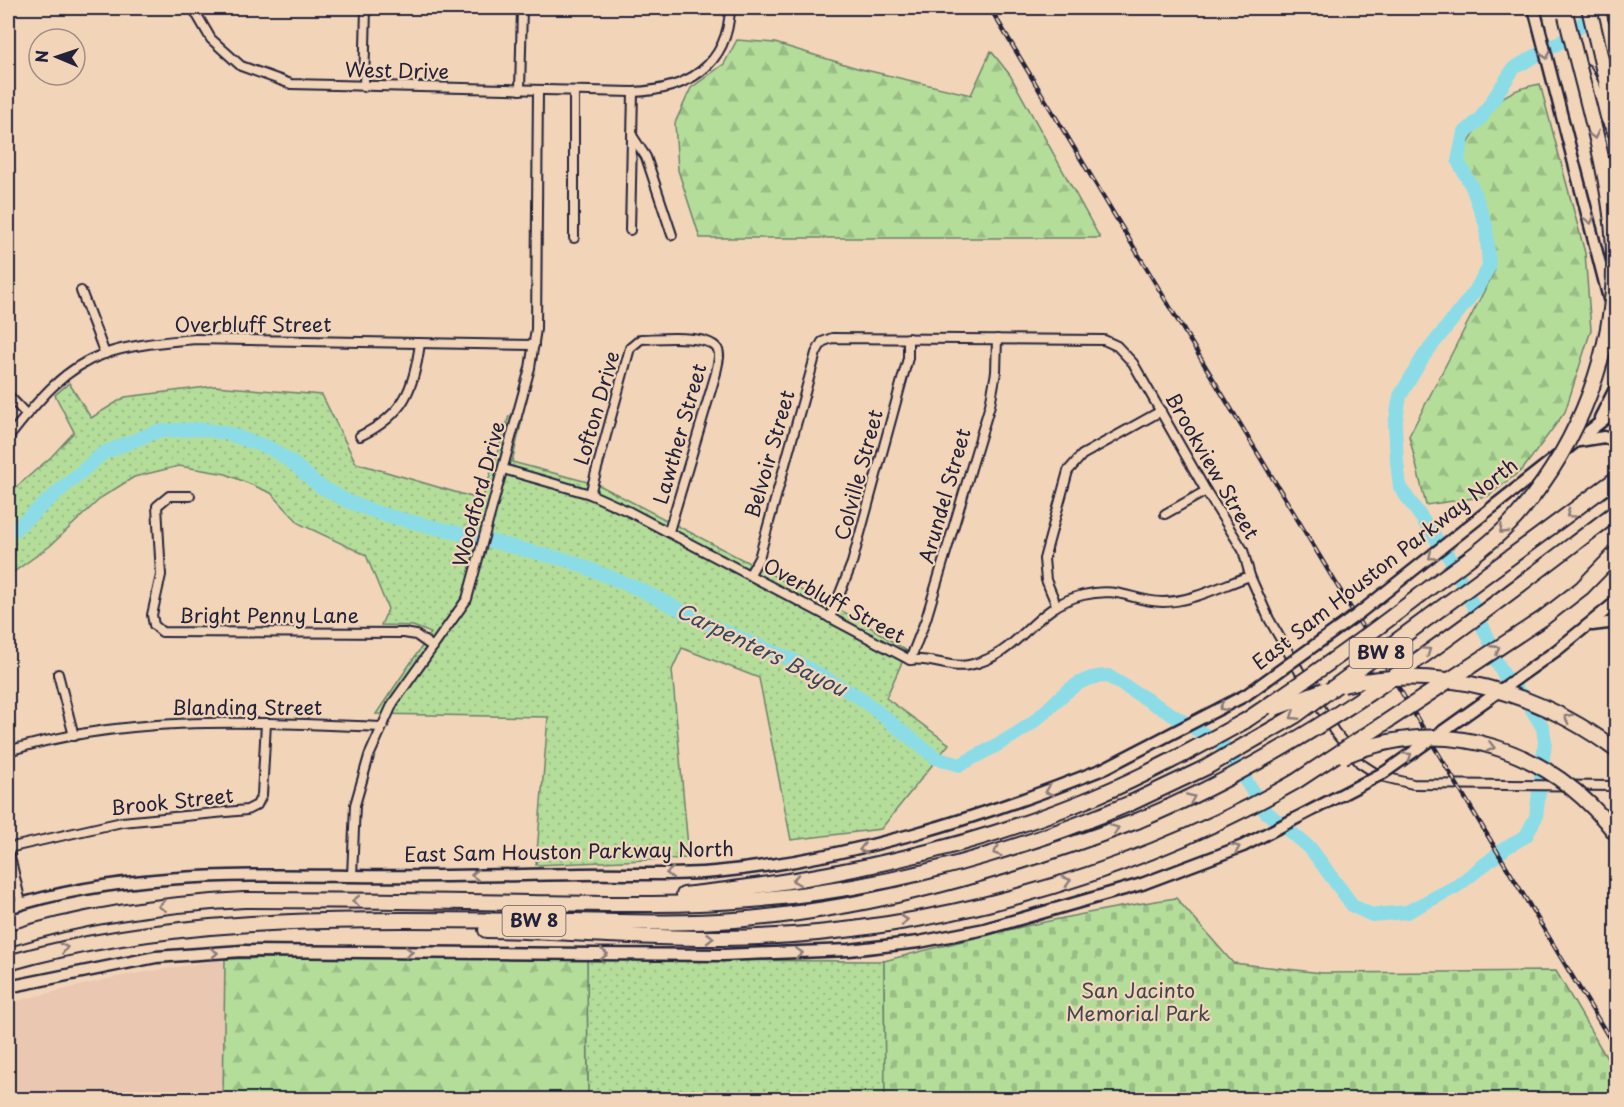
<svg xmlns="http://www.w3.org/2000/svg" width="1624" height="1107" font-family="'Playpen Sans',sans-serif">
<defs>
<pattern id="green-dots" width="8" height="8" patternUnits="userSpaceOnUse" patternTransform="scale(1.5)"><rect width="8" height="8" fill="#b4dd9a"/><path d="M2 2h.1M6 6h.1" fill="none" stroke="#9abd86" stroke-width="1.8" stroke-linecap="round"/></pattern>
<pattern id="forest-firs" width="22" height="20" patternUnits="userSpaceOnUse" patternTransform="scale(1.5)"><rect width="22" height="20" fill="#b4dd9a"/><path d="M5 1l3.5 6h-7zM16 11l3.5 6h-7z" fill="#9abd86"/></pattern>
<pattern id="cemetery-stones" width="16" height="16" patternUnits="userSpaceOnUse" patternTransform="scale(1.5)"><rect width="16" height="16" fill="#b4dd9a"/><path d="M2 7V4a2 2 0 0 1 4 0v3zM10 15v-3a2 2 0 0 1 4 0v3z" fill="#9abd86"/></pattern>
</defs>
<rect width="100%" height="100%" fill="#f2d5b9"/>
<filter id="ink" filterUnits="userSpaceOnUse"><feTurbulence type="fractalNoise" baseFrequency=".0167" numOctaves="2"/><feDisplacementMap in="SourceGraphic" scale="12" xChannelSelector="R" yChannelSelector="G"/><feConvolveMatrix kernelMatrix="1 2 1 2 8 2 1 2 1" color-interpolation-filters="sRGB"/></filter>
<g filter="url(#ink)">
<path fill="#eac7b0" d="M225,959L223,1099H8V1003L116,977Z"/>
<g fill="url(#green-dots)" stroke="#6b806a" stroke-width="1.5">
<path d="M69,383L91,418L125,397L215,386L322,395L356,463L482,500L509,416L522,420L512,462L599,485L861,621L907,651L886,698L949,744L881,829L791,840L759,678L682,648L672,670L689,858L536,865L548,717L376,714L431,633L413,626L381,625L388,609L366,555L300,524L271,493L226,474L179,466L134,477L102,497L50,546L8,576V494L51,457L74,432L55,395Z"/>
<path d="M587,960L884,961L885,1099H588Z"/>
</g>
<g fill="url(#forest-firs)" stroke="#6b806a" stroke-width="1.5">
<path d="M737,40L775,43L857,68L971,95L991,51L1010,75L1100,238H700L678,170L675,123L691,88L724,64Z"/>
<path d="M1540,84L1585,253L1591,330L1565,412L1523,469L1488,496L1426,505L1409,436L1495,270L1478,192L1461,159C1481,118 1491,92 1540,84Z"/>
<path d="M399,955L587,960L588,1099L223,1100L225,959Z"/>
</g>
<path fill="url(#cemetery-stones)" stroke="#6b806a" stroke-width="1.5" d="M1176,898L1233,963L1322,973L1556,971L1616,1074V1099H885L884,961C980,936 1078,912 1176,898Z"/>
<g fill="none" stroke-linecap="round" stroke-linejoin="round">
<path stroke="#8cdce8" stroke-width="14" d="M8,535L103,453L158,431L201,429L226,433L270,448L293,463L318,485L347,501L381,514L570,561L639,589L714,627L795,661L859,697L936,758L960,765C983,752 1010,740 1032,723C1056,704 1074,675 1108,676L1224,746L1265,811L1311,849L1353,906L1372,915L1407,912L1457,886L1507,847L1526,836L1536,817L1545,742L1543,728L1528,703L1504,675L1495,659L1491,644L1451,560L1400,487L1397,462L1395,425L1400,396L1423,357L1475,291L1489,267L1486,225L1472,187L1458,161L1464,133L1480,119L1514,68L1564,40L1599,8"/>
<g stroke="#22223b" stroke-width="12">
<g id="street">
<path d="M193,8L211,39L241,66L291,84L633,92C686,90 728,67 730,8"/>
<path d="M364,87L366,8"/>
<path d="M520,90L522,8"/>
<path d="M633,137L646,157L672,235"/>
<path d="M630,230L633,92"/>
<path d="M574,238V91"/>
<path d="M81,291L105,354"/>
<path d="M8,395L27,415"/>
<path d="M360,436C404,415 414,389 420,343"/>
<path d="M8,438C34,406 62,368 104,354C133,344 165,342 195,339L534,345"/>
<path d="M503,469L590,494L630,512L910,660C930,657 949,669 969,665C1021,655 1032,607 1083,595C1121,586 1130,601 1163,602C1192,602 1223,585 1250,576"/>
<path d="M590,494L630,348L641,339C657,339 710,333 718,350C721,356 717,366 716,373L669,531"/>
<path d="M190,496H169L157,506L161,575L152,615L154,625L162,632L404,633L416,635L433,647"/>
<path d="M1165,514L1206,491"/>
<path d="M750,574L759,558L816,353L822,342L832,338L1104,340L1117,346L1133,363L1206,491L1243,550L1250,576L1269,619L1334,731L1360,763L1380,776L1413,784L1616,786"/>
<path d="M1056,604L1046,580L1044,559L1068,471L1082,455L1161,411"/>
<path d="M830,618L852,563L908,358V338"/>
<path d="M910,660L926,619L990,405L996,372L997,339"/>
<path d="M58,674L74,736"/>
<path d="M8,751C128,714 255,722 380,727"/>
<path d="M8,848L122,822L247,810L257,805L262,795L266,723"/>
<path d="M8,848L21,903"/>
<path d="M352,876L355,805L369,756L393,703L467,599L530,368L536,329L538,90"/>
</g>
</g>
<g stroke="#22223b" stroke-width="15">
<g id="secondary">
<path d="M1534,8L1609,299"/>
<path d="M1600,418L1616,387"/>
<path d="M1579,441L1604,437L1616,442"/>
<path d="M1494,506L1616,410"/>
<path d="M1592,625L1616,622"/>
<path d="M1557,650L1616,602"/>
<path d="M8,908C119,872 235,875 351,876C428,877 504,875 581,874C625,873 671,876 715,872C850,859 978,819 1103,769"/>
<path d="M8,987L156,957L242,951L722,955L849,950L919,942L985,929L1142,884"/>
</g>
</g>
<g stroke="#22223b" stroke-width="18">
<g id="highway">
<path d="M1589,8L1616,123"/>
<path d="M1614,8L1616,18"/>
<path d="M1584,71L1616,133"/>
<path d="M684,895C824,880 964,851 1094,797C1147,775 1196,748 1245,721"/>
<path d="M486,930C564,931 643,939 722,938C920,936 1123,880 1295,782"/>
<path d="M8,939C85,915 164,904 244,900C339,900 434,901 529,903C603,904 677,906 751,900C881,890 1011,854 1131,803"/>
<path d="M8,963C192,910 385,921 574,921C628,922 682,924 735,920C874,909 1007,870 1137,821"/>
</g>
</g>
<use href="#street" stroke="#f2d5b9" stroke-width="8"/>
<use href="#secondary" stroke="#f2d5b9" stroke-width="10"/>
<use href="#highway" stroke="#f2d5b9" stroke-width="14"/>
<g stroke="#22223b" stroke-width="4.5">
<path id="rail" d="M990,8L1616,1049"/>
</g>
<use href="#rail" stroke="#f2d5b9" stroke-width="2" stroke-dasharray="7" stroke-linecap="butt"/>
<g stroke="#22223b" stroke-width="15" stroke-linecap="butt">
<g id="secondary-bridge">
<path d="M1103,769L1246,695L1358,614L1494,506"/>
<path d="M1142,884L1243,846L1385,772L1557,650"/>
</g>
</g>
<g stroke="#22223b" stroke-width="18" stroke-linecap="butt">
<g id="highway-bridge">
<path d="M1343,685C1438,663 1539,692 1616,750"/>
<path d="M1275,708L1324,690"/>
<path d="M1245,721C1309,678 1372,633 1432,586C1461,564 1492,544 1516,517C1579,445 1617,348 1614,251C1612,179 1583,88 1566,16"/>
<path d="M1344,756C1447,713 1551,749 1616,834"/>
<path d="M1295,782L1542,619L1582,588L1616,553"/>
<path d="M1131,803L1207,767L1295,716L1616,479"/>
<path d="M1137,821C1313,748 1465,626 1616,512"/>
</g>
</g>
<use href="#secondary-bridge" stroke="#f2d5b9" stroke-width="10"/>
<use href="#highway-bridge" stroke="#f2d5b9" stroke-width="14"/>
</g>
<defs><path id="oneway-chevron" d="M-2-3.5L2.5 0L-2 3.5" fill="none" stroke-width="1.6" stroke-linecap="round" stroke-linejoin="round" transform="scale(1.5)"/></defs>
<g stroke="#8a7c7a">
<use href="#oneway-chevron" transform="translate(1546 55) rotate(73)"/>
<use href="#oneway-chevron" transform="translate(1594 135) rotate(77)"/>
<use href="#oneway-chevron" transform="translate(1590 220) rotate(76)"/>
<use href="#oneway-chevron" transform="translate(1570 514) rotate(143)"/>
<use href="#oneway-chevron" transform="translate(1503 530) rotate(136)"/>
<use href="#oneway-chevron" transform="translate(1432 556) rotate(140)"/>
<use href="#oneway-chevron" transform="translate(1496 649) rotate(-33)"/>
<use href="#oneway-chevron" transform="translate(1427 651) rotate(-35)"/>
<use href="#oneway-chevron" transform="translate(1223 707) rotate(151)"/>
<use href="#oneway-chevron" transform="translate(1294 716) rotate(147)"/>
<use href="#oneway-chevron" transform="translate(1568 718) rotate(-153)"/>
<use href="#oneway-chevron" transform="translate(1491 747) rotate(14)"/>
<use href="#oneway-chevron" transform="translate(1408 756) rotate(-35)"/>
<use href="#oneway-chevron" transform="translate(1049 791) rotate(158)"/>
<use href="#oneway-chevron" transform="translate(1191 798) rotate(-24)"/>
<use href="#oneway-chevron" transform="translate(1115 829) rotate(-21)"/>
<use href="#oneway-chevron" transform="translate(1236 848) rotate(-22)"/>
<use href="#oneway-chevron" transform="translate(863 849) rotate(166)"/>
<use href="#oneway-chevron" transform="translate(997 852) rotate(163)"/>
<use href="#oneway-chevron" transform="translate(670 873) rotate(179)"/>
<use href="#oneway-chevron" transform="translate(475 875) rotate(179)"/>
<use href="#oneway-chevron" transform="translate(796 880) rotate(171)"/>
<use href="#oneway-chevron" transform="translate(1067 881) rotate(-17)"/>
<use href="#oneway-chevron" transform="translate(356 901) rotate(-179)"/>
<use href="#oneway-chevron" transform="translate(162 906) rotate(172)"/>
<use href="#oneway-chevron" transform="translate(904 920) rotate(-10)"/>
<use href="#oneway-chevron" transform="translate(710 938) rotate(1)"/>
<use href="#oneway-chevron" transform="translate(64 948) rotate(-14)"/>
<use href="#oneway-chevron" transform="translate(409 952)"/>
<use href="#oneway-chevron" transform="translate(214 953) rotate(-4)"/>
<use href="#oneway-chevron" transform="translate(799 953) rotate(-3)"/>
<use href="#oneway-chevron" transform="translate(604 954)"/>
</g>
</g>
<g text-anchor="middle" stroke-width="4.5" stroke-linejoin="round" paint-order="stroke">
<g fill="#f2d5b9" stroke="#605861" stroke-width="1.5">
<rect x="1349.5" y="638" width="63" height="30" rx="4.5"/>
<rect x="502.5" y="906" width="63" height="30" rx="4.5"/>
</g>
<g font-size="18" font-weight="bold" fill="#22223b">
<text x="1381" y="659">BW 8</text>
<text x="534" y="927">BW 8</text>
</g>
<g font-size="20" fill="#22223b" stroke="#f2d5b9">
<text transform="translate(397 71) rotate(1)" y="7">West Drive</text>
<text x="253" y="332">Overbluff Street</text>
<text transform="translate(597 408) rotate(-74)" y="7">Lofton Drive</text>
<text transform="translate(680 434) rotate(-74)" y="7">Lawther Street</text>
<text transform="translate(770 454) rotate(-74)" y="7">Belvoir Street</text>
<text transform="translate(1212 466) rotate(60)" y="7">Brookview Street</text>
<text transform="translate(859 475) rotate(-75)" y="7">Colville Street</text>
<text transform="translate(479 494) rotate(-75)" y="7">Woodford Drive</text>
<text transform="translate(945 496) rotate(-74)" y="7">Arundel Street</text>
<text transform="translate(1385 564) rotate(-38)" y="7">East Sam Houston Parkway North</text>
<text transform="translate(834 601) rotate(28)" y="7">Overbluff Street</text>
<text x="269" y="623">Bright Penny Lane</text>
<text x="247" y="715">Blanding Street</text>
<text transform="translate(172 802) rotate(-6)" y="7">Brook Street</text>
<text transform="translate(569 852) rotate(-1)" y="7">East Sam Houston Parkway North</text>
</g>
<g font-size="20" fill="#3f474e" stroke="#f2d5b9">
<text x="1138" y="998">San Jacinto<tspan x="1138" dy="23">Memorial Park</tspan></text>
</g>
<g font-size="21" font-style="italic" fill="#37475e" stroke="#f2d5b9">
<text transform="translate(761 650) rotate(26)" y="7">Carpenters Bayou</text>
</g>
</g>
<rect width="1624" height="1107" fill="none" stroke="#f2d5b9" stroke-width="30"/>
<rect x="15" y="15" width="1594" height="1077" fill="none" stroke="#22223b" stroke-width="2" filter="url(#ink)"/>
<g transform="translate(57 57) rotate(272)"><circle r="28" fill="#f2d5b9" stroke="#9f8d87" stroke-width="1.5"/>
<path d="M0-4.5L10 22L0 15L-10 22Z" fill="#22223b"/>
<text y="-9" font-size="16" font-weight="bold" text-anchor="middle" fill="#22223b">N</text>
</g>
</svg>
